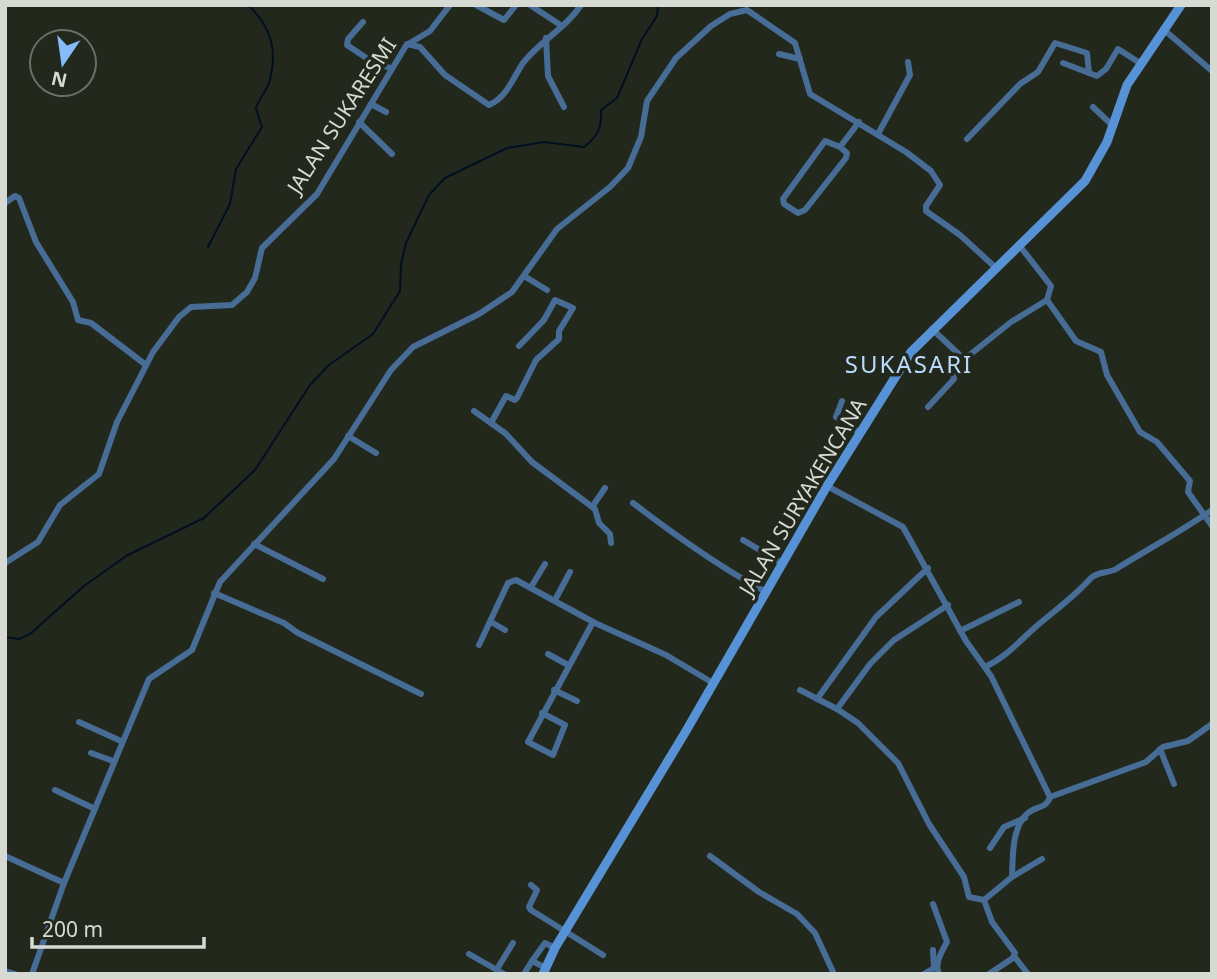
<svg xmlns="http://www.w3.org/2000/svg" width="1217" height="979" font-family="'Noto Sans',sans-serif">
<rect width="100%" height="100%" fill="#23281d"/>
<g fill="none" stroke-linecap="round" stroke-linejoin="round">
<g stroke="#010f22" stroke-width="2">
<path d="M208,247L230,204L236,169L262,127L256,109C258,99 266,92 269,83C278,52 272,27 248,5"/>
<path d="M5,637L19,639L30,634L84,586L126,556L204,518L255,470L310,385L329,365L373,334L400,291L401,264L406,243L429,195L445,178L507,148L544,142L584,147C598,136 602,128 601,110L617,98L642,39L657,16L658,5"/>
</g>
<g stroke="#476c96" stroke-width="6">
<path d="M476,5L504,20L516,5"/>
<path d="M530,5L562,26"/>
<path d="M363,22L348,39L347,45L368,59L390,68"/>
<path d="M1163,29L1212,71"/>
<path d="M546,38L548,76L564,107"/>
<path d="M410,43L430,31L450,5"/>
<path d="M779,54L800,59"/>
<path d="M1063,63L1089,73"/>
<path d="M371,104L386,112"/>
<path d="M1093,107L1113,126"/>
<path d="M359,122L392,154"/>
<path d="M878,134L910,75L908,62"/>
<path d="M967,139L1020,84L1038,72L1055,43L1087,53L1089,73L1097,76L1106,69L1118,49L1140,63"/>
<path d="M840,147L825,141L783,199L784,204L798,213L805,210L846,158L847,153L840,147L859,122"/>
<path d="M5,203L15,196L19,198L36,242L73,302L78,320L91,323L146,365"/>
<path d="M1019,245L1051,286L1047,300L1076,341L1101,352L1107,375L1140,432L1157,442L1190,481L1188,492L1212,526"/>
<path d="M524,276L547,290"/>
<path d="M932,329L964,359"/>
<path d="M842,401L836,417L860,433"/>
<path d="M928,407L954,379L952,369L1011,322L1047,300"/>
<path d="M474,411L505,433L532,462L595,509L599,523L610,534L611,543"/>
<path d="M491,423L506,396L515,400L517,398L536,360L559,339V331L573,308L555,300L544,320L519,346"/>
<path d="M348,436L376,453"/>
<path d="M827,486L903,527L966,641L991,676L1050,797C1046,809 1036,806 1028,813C1011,827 1013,859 1012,877L984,900L992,922L1015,953L1013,958L989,974"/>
<path d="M633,503C676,536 719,567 766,592"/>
<path d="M592,507L605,488"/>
<path d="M743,540L783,564"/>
<path d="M254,544L323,579"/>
<path d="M5,563L38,542L60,505L99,474L117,422L153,352L179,317L191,307L232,305L247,292L255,278L262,248L317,194L407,44L420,47L445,75L489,105C507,97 513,78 523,63C540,41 566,28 581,5"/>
<path d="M531,587L545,564"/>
<path d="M214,593L284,623L298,633L421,694"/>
<path d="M555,600L570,572"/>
<path d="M491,622L505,630"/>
<path d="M960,631L1019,602"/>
<path d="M479,645L508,583L516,580L595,623L666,655L713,683"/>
<path d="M548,654L568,665"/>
<path d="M985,667C1008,656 1020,640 1039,624C1057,609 1076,595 1091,578C1097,572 1109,573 1116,569C1148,549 1180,532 1212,510"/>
<path d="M554,690L577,701"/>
<path d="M800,690L837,709L870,664L894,640L948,605"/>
<path d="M817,699L876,617L928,568"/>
<path d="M837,709L858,723L898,763L929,824L964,877L969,897L984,900"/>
<path d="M542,713L565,725L553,755L528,742L593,622"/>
<path d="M79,722L121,741"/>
<path d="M1160,749L1174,784"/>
<path d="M91,753L113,761"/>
<path d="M55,790L95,809"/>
<path d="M1050,797L1146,762L1163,747L1188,741L1212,724"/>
<path d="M990,848L1004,827L1025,818"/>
<path d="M5,856L64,883"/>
<path d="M710,856L759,892L797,914L815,933L834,974"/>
<path d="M1012,877L1042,859"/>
<path d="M531,885L537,890L529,907L531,910L603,955"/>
<path d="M933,904L947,942C942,951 934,964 939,974"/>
<path d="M469,954L504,974"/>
<path d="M1014,956L1028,974"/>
<path d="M532,961L545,943L555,948"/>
<path d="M497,969L513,943"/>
<path d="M5,971L15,974"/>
<path d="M32,974L64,883L149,679L192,650L220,582L334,459L391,370L413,347L479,314L512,292L557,229L610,187L628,168L641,137L647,101L676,58L711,26L730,14L747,10L795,43L810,94L906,152L931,171L940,185L926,206V211L960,235L996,268"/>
<path d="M524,974L532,961L546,968"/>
<path d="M924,974L934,968L933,950"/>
</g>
<path stroke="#5792d6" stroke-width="9" d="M543,974L555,948L686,731L827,486L911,352L1085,181L1107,142L1127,85L1181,5"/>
</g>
<g text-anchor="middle" stroke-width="7" stroke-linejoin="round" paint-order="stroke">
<g font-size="21" fill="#d6dad3" stroke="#23281d">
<text transform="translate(342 116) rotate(-57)" y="7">JALAN SUKARESMI</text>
<text transform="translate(803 497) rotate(-59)" y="7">JALAN SURYAKENCANA</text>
</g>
<g font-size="24" letter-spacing="2" fill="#bad9fd" stroke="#23281d">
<text x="909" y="373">SUKASARI</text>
</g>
</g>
<rect width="1217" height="979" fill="none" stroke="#d6dad3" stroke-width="14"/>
<g transform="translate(63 63) rotate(193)"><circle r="33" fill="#23281d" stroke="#6b6f66" stroke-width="2"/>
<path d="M0-5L12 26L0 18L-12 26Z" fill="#85bbfb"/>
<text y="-10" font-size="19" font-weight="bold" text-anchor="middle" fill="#d6dad3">N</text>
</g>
<path d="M32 937v10h172v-10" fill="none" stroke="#d6dad3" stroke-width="3.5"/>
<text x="42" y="937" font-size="21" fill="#d6dad3" stroke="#23281d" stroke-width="5" paint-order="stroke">200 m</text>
</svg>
